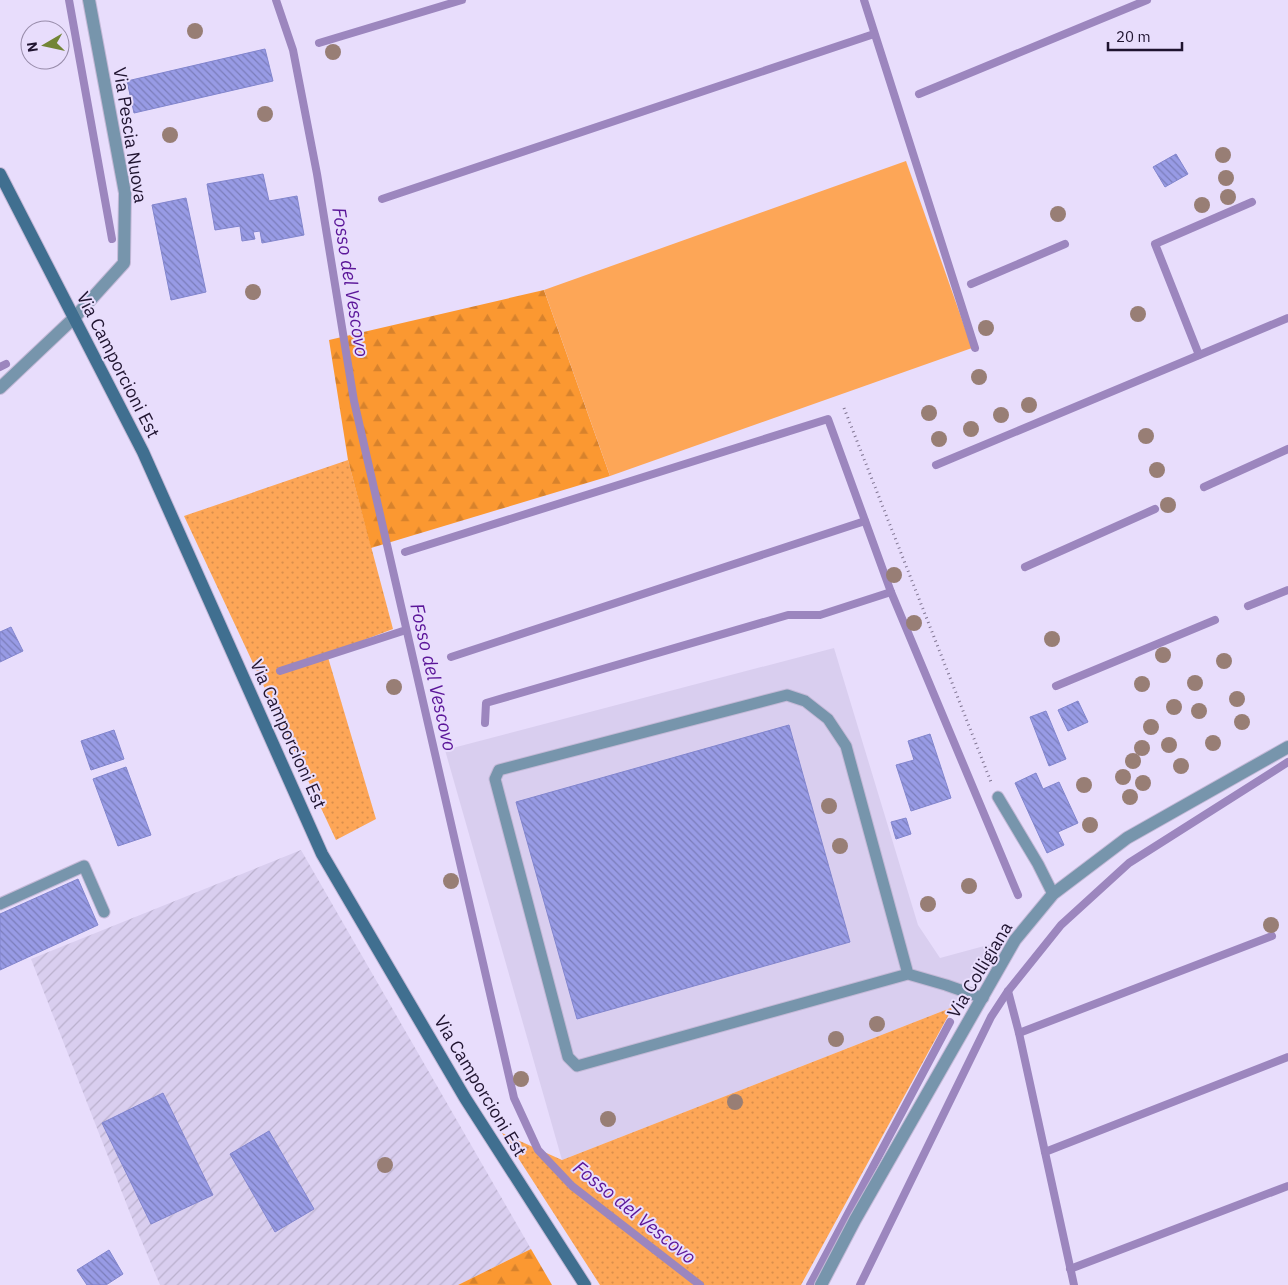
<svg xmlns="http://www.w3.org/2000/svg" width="1288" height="1285" font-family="'IBM Plex Sans',sans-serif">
<defs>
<pattern id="industrial-furrows" width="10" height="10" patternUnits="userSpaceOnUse" patternTransform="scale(1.25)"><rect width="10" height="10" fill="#d9ceef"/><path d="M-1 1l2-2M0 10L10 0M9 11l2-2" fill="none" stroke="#bab0cd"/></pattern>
<pattern id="grass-dots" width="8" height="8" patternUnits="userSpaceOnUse" patternTransform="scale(1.25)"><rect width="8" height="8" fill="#fda657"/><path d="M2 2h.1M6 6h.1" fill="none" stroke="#d88e4c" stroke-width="1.8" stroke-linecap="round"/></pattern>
<pattern id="forest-firs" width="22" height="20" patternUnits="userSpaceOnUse" patternTransform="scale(1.25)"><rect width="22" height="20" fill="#fb9831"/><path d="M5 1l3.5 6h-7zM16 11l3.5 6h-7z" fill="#d7822c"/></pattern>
<pattern id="building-back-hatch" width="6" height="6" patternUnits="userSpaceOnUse" patternTransform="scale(1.25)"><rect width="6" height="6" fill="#989be5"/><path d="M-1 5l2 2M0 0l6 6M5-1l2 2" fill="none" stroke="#7b7dba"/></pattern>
</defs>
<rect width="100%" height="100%" fill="#e8ddfc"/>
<path fill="#d9ceef" d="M834,648L918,925L940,958L999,942L953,1007L562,1160L445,750Z"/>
<path fill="url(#industrial-furrows)" d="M301,850L531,1249L458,1285H160L132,1218L31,959Z"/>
<g fill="url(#grass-dots)">
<path d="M348,460L393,629L327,654L376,819L336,840L184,516Z"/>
<path d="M953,1007L801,1285H600L502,1133L562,1160Z"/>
</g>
<g fill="url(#forest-firs)">
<path d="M544,290L610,476L371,548L348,460L329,340Z"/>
<path d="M531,1249L552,1285H458Z"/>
</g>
<path fill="#fda657" d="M906,161L972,348L610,476L544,290Z"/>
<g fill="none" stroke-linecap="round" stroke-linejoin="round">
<g stroke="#9c86be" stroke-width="8">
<path d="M69,0L112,239"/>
<path d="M276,0L293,50L317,174L354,401L514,1098L538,1150L572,1186L700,1285"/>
<path d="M864,0L975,348"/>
<path d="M319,43L462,0"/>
<path d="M919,94L1147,0"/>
<path d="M382,199L874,34"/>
<path d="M971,284L1065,244"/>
<path d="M1199,355L1155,244L1252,202"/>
<path d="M0,367L6,364"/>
<path d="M936,465L1288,318"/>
<path d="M1204,487L1288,449"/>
<path d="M405,552L828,419L891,592L1018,895"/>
<path d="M1025,567L1155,509"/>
<path d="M1248,606L1288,590"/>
<path d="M451,657L865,521"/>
<path d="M280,671L406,630"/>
<path d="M1056,686L1215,620"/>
<path d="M485,723L486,703L788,615H820L891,592"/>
<path d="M1008,991L1019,1033L1074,1285"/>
<path d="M1019,1033L1272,936"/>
<path d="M1045,1152L1288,1057"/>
<path d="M1070,1269L1288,1186"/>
<path d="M810,1285L950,1022"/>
<path d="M860,1285L991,1017L1008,991L1061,925L1129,863L1288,762"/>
</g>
</g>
<g fill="url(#building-back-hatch)" stroke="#8285cd">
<path d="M265,49L273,81L134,113L127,81Z"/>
<path d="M1176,154L1188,174L1165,187L1153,167Z"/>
<path d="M263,174L269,201L297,196L304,235L262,243L260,231L253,232L255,239L242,241L240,226L215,230L207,184Z"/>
<path d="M186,198L206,292L171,300L152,205Z"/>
<path d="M11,627L23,651L0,662V632Z"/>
<path d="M1078,701L1088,722L1068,731L1058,710Z"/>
<path d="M1046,711L1066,759L1049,766L1030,717Z"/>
<path d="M789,725L850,942L577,1019L516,802Z"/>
<path d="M114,730L124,759L91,770L81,741Z"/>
<path d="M930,734L951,798L911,811L896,765L914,760L908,741Z"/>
<path d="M126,767L151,835L118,846L93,779Z"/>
<path d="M1036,773L1043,789L1059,782L1078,823L1058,832L1064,845L1047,853L1015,783Z"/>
<path d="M906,818L911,834L896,839L891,822Z"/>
<path d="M78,879L98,925L0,970V914Z"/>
<path d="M163,1093L213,1195L151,1224L102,1123Z"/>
<path d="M269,1131L314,1209L275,1232L230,1154Z"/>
<path d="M109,1250L123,1274L106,1285H87L77,1270Z"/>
</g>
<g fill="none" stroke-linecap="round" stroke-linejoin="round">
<g stroke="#c4b9d7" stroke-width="13">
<g id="lane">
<path d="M998,797L1038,864L1053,894"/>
<path d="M0,904L84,866L104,912"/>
<path d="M908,974L846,746L828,719L805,701L787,695L499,770L495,779L568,1057L577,1066L908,974L946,985L983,998"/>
</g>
</g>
<g stroke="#c4b9d7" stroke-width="14">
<g id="street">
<path d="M0,388L75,317L124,263L125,193L89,0"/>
<path d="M821,1285L855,1220L1015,940L1053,894L1127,838L1288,747"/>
</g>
</g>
<g stroke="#c4b9d7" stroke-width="14">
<path id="secondary" d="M0,174L143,452L322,854L465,1098L585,1285"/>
</g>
<path stroke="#807592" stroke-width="3" stroke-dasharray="1 4" stroke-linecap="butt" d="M844,408L991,782"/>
<use href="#lane" stroke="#7795ac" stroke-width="11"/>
<use href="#street" stroke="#7795ac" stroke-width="12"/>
<use href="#secondary" stroke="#406f90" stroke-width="12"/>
</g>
<g fill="#987e75">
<circle cx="195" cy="31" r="8"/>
<circle cx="333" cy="52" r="8"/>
<circle cx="265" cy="114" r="8"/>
<circle cx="170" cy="135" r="8"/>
<circle cx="1223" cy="155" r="8"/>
<circle cx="1226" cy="178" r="8"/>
<circle cx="1228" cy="197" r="8"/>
<circle cx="1202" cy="205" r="8"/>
<circle cx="1058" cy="214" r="8"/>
<circle cx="253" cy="292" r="8"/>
<circle cx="1138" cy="314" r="8"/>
<circle cx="986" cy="328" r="8"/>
<circle cx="979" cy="377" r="8"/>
<circle cx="1029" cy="405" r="8"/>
<circle cx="929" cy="413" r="8"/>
<circle cx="1001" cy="415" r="8"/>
<circle cx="971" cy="429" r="8"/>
<circle cx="1146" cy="436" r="8"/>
<circle cx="939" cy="439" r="8"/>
<circle cx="1157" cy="470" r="8"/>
<circle cx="1168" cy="505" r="8"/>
<circle cx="894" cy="575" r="8"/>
<circle cx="914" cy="623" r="8"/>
<circle cx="1052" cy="639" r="8"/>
<circle cx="1163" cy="655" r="8"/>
<circle cx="1224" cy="661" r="8"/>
<circle cx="1195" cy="683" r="8"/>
<circle cx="1142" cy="684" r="8"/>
<circle cx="394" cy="687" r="8"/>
<circle cx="1237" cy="699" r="8"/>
<circle cx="1174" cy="707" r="8"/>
<circle cx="1199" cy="711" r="8"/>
<circle cx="1242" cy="722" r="8"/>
<circle cx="1151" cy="727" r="8"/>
<circle cx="1213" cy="743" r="8"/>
<circle cx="1169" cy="745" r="8"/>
<circle cx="1142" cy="748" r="8"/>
<circle cx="1133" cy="761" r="8"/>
<circle cx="1181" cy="766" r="8"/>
<circle cx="1123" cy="777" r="8"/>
<circle cx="1143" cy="783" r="8"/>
<circle cx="1084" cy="785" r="8"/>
<circle cx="1130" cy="797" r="8"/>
<circle cx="829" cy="806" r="8"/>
<circle cx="1090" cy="825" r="8"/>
<circle cx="840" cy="846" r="8"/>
<circle cx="451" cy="881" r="8"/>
<circle cx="969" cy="886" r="8"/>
<circle cx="928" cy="904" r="8"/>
<circle cx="1271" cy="925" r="8"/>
<circle cx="877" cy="1024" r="8"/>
<circle cx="836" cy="1039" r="8"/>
<circle cx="521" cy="1079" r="8"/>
<circle cx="735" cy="1102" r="8"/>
<circle cx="608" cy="1119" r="8"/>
<circle cx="385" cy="1165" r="8"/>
</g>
<g text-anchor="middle" stroke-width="4" stroke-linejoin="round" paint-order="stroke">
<g font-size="18" fill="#1f132f" stroke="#e8ddfc">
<text transform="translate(130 135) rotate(81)" y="6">Via Pescia Nuova</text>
<text transform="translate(118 365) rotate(63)" y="6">Via Camporcioni Est</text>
<text transform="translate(288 734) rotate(66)" y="6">Via Camporcioni Est</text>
<text transform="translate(980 970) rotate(-59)" y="6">Via Colligiana</text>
<text transform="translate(480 1086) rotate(59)" y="6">Via Camporcioni Est</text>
</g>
<g font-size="19" font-style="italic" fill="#5b1699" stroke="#e8ddfc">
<text transform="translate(351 282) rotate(81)" y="7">Fosso del Vescovo</text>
<text transform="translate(434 677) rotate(77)" y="7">Fosso del Vescovo</text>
<text transform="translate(635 1212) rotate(39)" y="7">Fosso del Vescovo</text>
</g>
</g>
<g transform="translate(45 45) rotate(261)"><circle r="24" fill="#e8ddfc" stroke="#988caa"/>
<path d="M0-4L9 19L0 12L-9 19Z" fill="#728535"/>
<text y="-8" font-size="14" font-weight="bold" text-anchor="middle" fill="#1f132f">N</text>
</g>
<path d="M1108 42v8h74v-8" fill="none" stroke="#1f132f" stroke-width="2.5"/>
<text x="1116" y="42" font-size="15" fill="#1f132f" stroke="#e8ddfc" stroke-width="4" paint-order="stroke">20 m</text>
</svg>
